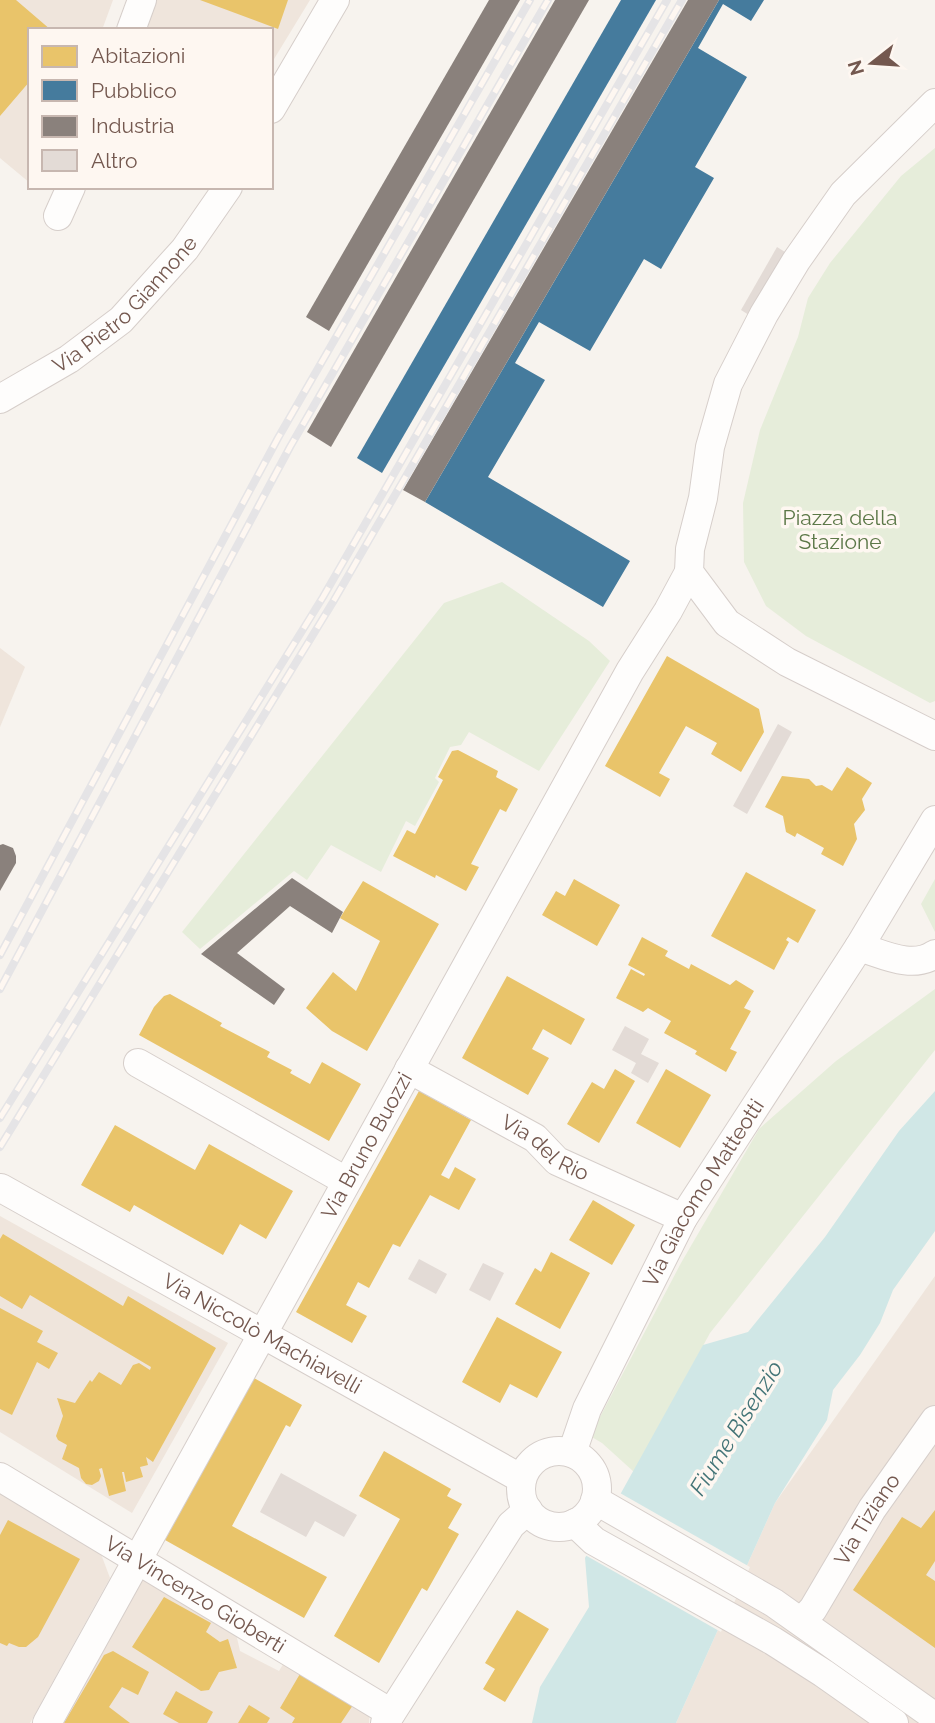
<svg xmlns="http://www.w3.org/2000/svg" width="935" height="1723" font-family="Raleway,sans-serif">
<rect width="100%" height="100%" fill="#f7f3ee"/>
<g fill="#efe5dc">
<path d="M0,0H113L102,30H30V183L0,158Z"/>
<path d="M151,0H310L271,64V30H146Z"/>
<path d="M0,648L25,667L0,727Z"/>
<path d="M0,1216L228,1343L132,1513L0,1432Z"/>
<path d="M935,1276V1723H676L775,1503Z"/>
<path d="M0,1488L98,1546L110,1578L30,1723H0Z"/>
<path d="M143,1572L235,1629L240,1651L279,1671L288,1656L370,1706L369,1723H54Z"/>
</g>
<g fill="#e6edda">
<path d="M935,148V701L930,703L806,636L766,606L744,562L743,503L760,430L798,337L808,298L830,263L901,176Z"/>
<path d="M502,582L589,641L610,661L539,771L469,732L461,745L450,747L435,778L439,782L415,826L406,821L381,872L331,845L307,880L294,871L200,949L182,932L444,603Z"/>
<path d="M935,879V932L921,904Z"/>
<path d="M935,989V1050L710,1333L634,1472L602,1443L590,1436L681,1263L759,1129L836,1061Z"/>
</g>
<path fill="#d0e7e6" d="M935,1091V1231L893,1290L880,1323L860,1355L833,1390L827,1420L775,1503L676,1723H532L540,1687L589,1607L585,1558L703,1345L748,1332L825,1237L899,1131Z"/>
<path fill="#f7f3ee" d="M620,1493L750,1567L721,1632L585,1555Z"/>
<g fill="#e9c46a">
<path d="M0,0H16L51,30H30V81L0,116Z"/>
<path d="M200,0H288L278,29Z"/>
<path d="M667,656L759,709L764,732L741,772L711,754L717,743L686,726L659,773L670,779L660,797L605,766Z"/>
<path d="M458,750L498,771L496,777L518,789L506,812L500,809L471,864L479,867L466,891L436,875L435,878L393,856L407,830L415,834L443,780L438,777L452,751Z"/>
<path d="M847,767L872,783L862,799L865,810L854,824L857,839L843,866L821,854L824,848L797,833L795,837L786,832L783,816L765,807L782,776L809,779L816,786L822,785L832,791Z"/>
<path d="M746,872L816,910L798,943L788,937L786,940L789,942L774,970L711,936Z"/>
<path d="M574,879L620,905L597,946L542,915L556,891L565,896Z"/>
<path d="M363,881L439,924L367,1051L332,1031L306,1008L333,972L356,991L380,941L340,918Z"/>
<path d="M642,937L668,951L665,956L689,969L691,964L730,985L736,980L754,991L744,1008L751,1011L730,1049L737,1052L726,1072L695,1054L697,1051L664,1033L671,1021L648,1008L643,1012L616,998L631,969L644,976L645,974L628,965Z"/>
<path d="M507,976L585,1019L571,1045L543,1029L532,1049L549,1058L528,1095L462,1058Z"/>
<path d="M170,994L222,1023L220,1026L270,1052L267,1057L292,1070L290,1073L310,1084L322,1062L361,1084L329,1141L139,1035L154,1007L164,996Z"/>
<path d="M615,1069L635,1081L599,1143L567,1124L592,1082L604,1089Z"/>
<path d="M666,1069L711,1095L680,1148L636,1123Z"/>
<path d="M419,1091L471,1120L441,1175L449,1179L455,1167L476,1179L459,1210L430,1195L400,1247L393,1244L369,1288L358,1282L346,1305L367,1316L352,1343L296,1312Z"/>
<path d="M115,1125L195,1170L209,1144L293,1191L266,1239L240,1224L223,1255L134,1205L130,1212L81,1185Z"/>
<path d="M593,1200L635,1225L612,1265L569,1240Z"/>
<path d="M3,1234L123,1306L128,1296L216,1348L153,1462L146,1457L148,1465L140,1467L143,1477L126,1482L124,1472H122L126,1491L109,1496L102,1468L99,1469L101,1476L99,1481L92,1485L86,1484L81,1478L79,1468L62,1459L67,1445L58,1440L56,1436L63,1416L57,1398L75,1403L90,1380L92,1382L99,1372L121,1385L133,1365L139,1363L150,1370L151,1367L30,1295L22,1309L0,1296V1239Z"/>
<path d="M551,1252L590,1273L560,1329L515,1304L535,1268L541,1272Z"/>
<path d="M0,1308L43,1331L37,1342L58,1353L49,1369L37,1362L12,1415L0,1409Z"/>
<path d="M497,1317L562,1352L537,1398L510,1384L500,1403L462,1382Z"/>
<path d="M254,1378L302,1405L290,1427L286,1425L232,1526L327,1577L304,1618L165,1540Z"/>
<path d="M384,1451L451,1489L447,1496L462,1504L448,1528L459,1534L427,1591L422,1588L379,1663L334,1636L400,1519L359,1496Z"/>
<path d="M935,1510V1561L926,1575L935,1581V1648L853,1590L902,1517L921,1528Z"/>
<path d="M8,1520L80,1559L38,1637L26,1647H19L9,1643L7,1646L0,1643V1535Z"/>
<path d="M164,1597L211,1623L206,1632L220,1642L228,1639L237,1668L219,1672L209,1690L201,1691L132,1647Z"/>
<path d="M517,1610L549,1629L505,1702L483,1689L495,1669L485,1663Z"/>
<path d="M113,1651L149,1672L138,1695L122,1687L109,1707L130,1723H64L104,1655Z"/>
<path d="M304,1667L357,1699L341,1723H292L295,1718L280,1708Z"/>
<path d="M176,1691L213,1712L207,1723H179L163,1714Z"/>
<path d="M249,1705L270,1718L267,1723H238Z"/>
</g>
<g fill="#457b9d">
<path d="M621,0H656L382,473L357,458Z"/>
<path d="M719,0H764L751,21L723,4L698,48L747,77L695,167L714,178L661,269L644,259L590,351L539,322L515,363L545,380L488,477L630,561L603,607L425,502Z"/>
</g>
<g fill="#8a817c">
<path d="M489,0H520L329,331L306,317Z"/>
<path d="M555,0H589L331,447L307,432Z"/>
<path d="M688,0H719L425,502L403,490Z"/>
<path d="M3,844L13,848L16,856V863L0,891V845Z"/>
<path d="M292,878L343,912L332,933L290,906L237,953L285,989L274,1005L201,954Z"/>
</g>
<g fill="#e3dbd6">
<path d="M777,247L785,252L749,315L741,310Z"/>
<path d="M778,724L792,732L747,814L733,806Z"/>
<path d="M625,1026L649,1039L641,1054L659,1063L648,1083L631,1073L636,1063L612,1050Z"/>
<path d="M419,1259L447,1274L436,1294L408,1279Z"/>
<path d="M483,1263L504,1273L490,1301L469,1290Z"/>
<path d="M281,1473L357,1515L344,1537L315,1521L306,1537L260,1512Z"/>
</g>
<g fill="none" stroke-linecap="round" stroke-linejoin="round">
<g stroke="#d6ceca" stroke-width="30">
<g id="minor">
<path d="M131,30L142,0"/>
<path d="M935,103L843,194L796,261L764,314L728,384L710,447L703,498L690,549L689,572L727,623L787,662L935,736"/>
<path d="M271,109L335,0"/>
<path d="M58,216L71,187"/>
<path id="s1" d="M0,399L69,359L121,320L185,249L228,187"/>
<path d="M859,947C883,954 912,970 935,954"/>
<path d="M138,1063L346,1181"/>
<path id="s2" d="M409,1069L535,1138L557,1161L683,1218"/>
<path id="s3" d="M1,1188L522,1479"/>
<circle cx="559" cy="1489" r="38"/>
<path id="s4" d="M572,1453L587,1409L683,1218L859,947L935,820"/>
<path id="s5" d="M0,1477L391,1713"/>
<path d="M595,1500L774,1603L935,1717"/>
<path d="M575,1523L594,1541L773,1641L823,1673L894,1723"/>
<path id="s6" d="M802,1621L813,1609L872,1509L935,1420"/>
<path id="s7" d="M47,1723L630,671L668,611L689,572"/>
<path d="M385,1723L511,1525L528,1510"/>
</g>
</g>
<use href="#minor" stroke="#fefdfc" stroke-width="28"/>
<g stroke="#e5e4e6" stroke-width="8">
<g id="rail">
<path d="M0,955L278,438L530,0"/>
<path d="M0,989L290,447L548,0"/>
<path d="M0,1118L323,597L667,0"/>
<path d="M0,1147L333,602L682,0"/>
</g>
</g>
<use href="#rail" stroke="#fef7f1" stroke-width="5" stroke-dasharray="16" stroke-linecap="butt"/>
</g>
<g text-anchor="middle" stroke-width="7" stroke-linejoin="round" paint-order="stroke">
<g font-size="21" fill="#74584f" stroke="#fef7f1">
<text dy="7" stroke="none"><textPath href="#s1" startOffset="158">Via Pietro Giannone</textPath></text>
<text dy="7" stroke="none"><textPath href="#s7" startOffset="660">Via Bruno Buozzi</textPath></text>
<text dy="7" stroke="none"><textPath href="#s2" startOffset="158">Via del Rio</textPath></text>
<text dy="7" stroke="none"><textPath href="#s4" startOffset="292">Via Giacomo Matteotti</textPath></text>
<text dy="7" stroke="none"><textPath href="#s3" startOffset="299">Via Niccolò Machiavelli</textPath></text>
<text dy="7" stroke="none"><textPath href="#s6" startOffset="121">Via Tiziano</textPath></text>
<text dy="7" stroke="none"><textPath href="#s5" startOffset="228">Via Vincenzo Gioberti</textPath></text>
</g>
<g font-size="21" fill="#5c7848" stroke="#fef7f1">
<text x="840" y="525">Piazza della<tspan x="840" dy="24">Stazione</tspan></text>
</g>
<g font-size="23" font-style="italic" fill="#447578" stroke="#fef7f1">
<text transform="translate(736 1428) rotate(-58)" y="8">Fiume Bisenzio</text>
</g>
</g>
<rect x="28" y="28" width="245" height="161" fill="#fef7f1" stroke="#c7b7b0" stroke-width="2"/>
<rect x="42" y="46" width="35" height="21" fill="#e9c46a" stroke="#c7b7b0" stroke-width="2"/>
<text x="91" y="63" font-size="21" fill="#74584f">Abitazioni</text>
<rect x="42" y="80" width="35" height="21" fill="#457b9d" stroke="#c7b7b0" stroke-width="2"/>
<text x="91" y="98" font-size="21" fill="#74584f">Pubblico</text>
<rect x="42" y="116" width="35" height="21" fill="#8a817c" stroke="#c7b7b0" stroke-width="2"/>
<text x="91" y="133" font-size="21" fill="#74584f">Industria</text>
<rect x="42" y="150" width="35" height="21" fill="#e3dbd6" stroke="#c7b7b0" stroke-width="2"/>
<text x="91" y="168" font-size="21" fill="#74584f">Altro</text>
<g transform="translate(872 63) rotate(253)" stroke="#fef7f1" stroke-width="5" paint-order="stroke">
<path d="M0-5L12 26L0 18L-12 26Z" fill="#74584f"/>
<text y="-10" font-size="19" font-weight="bold" text-anchor="middle" fill="#74584f">N</text>
</g>
</svg>
